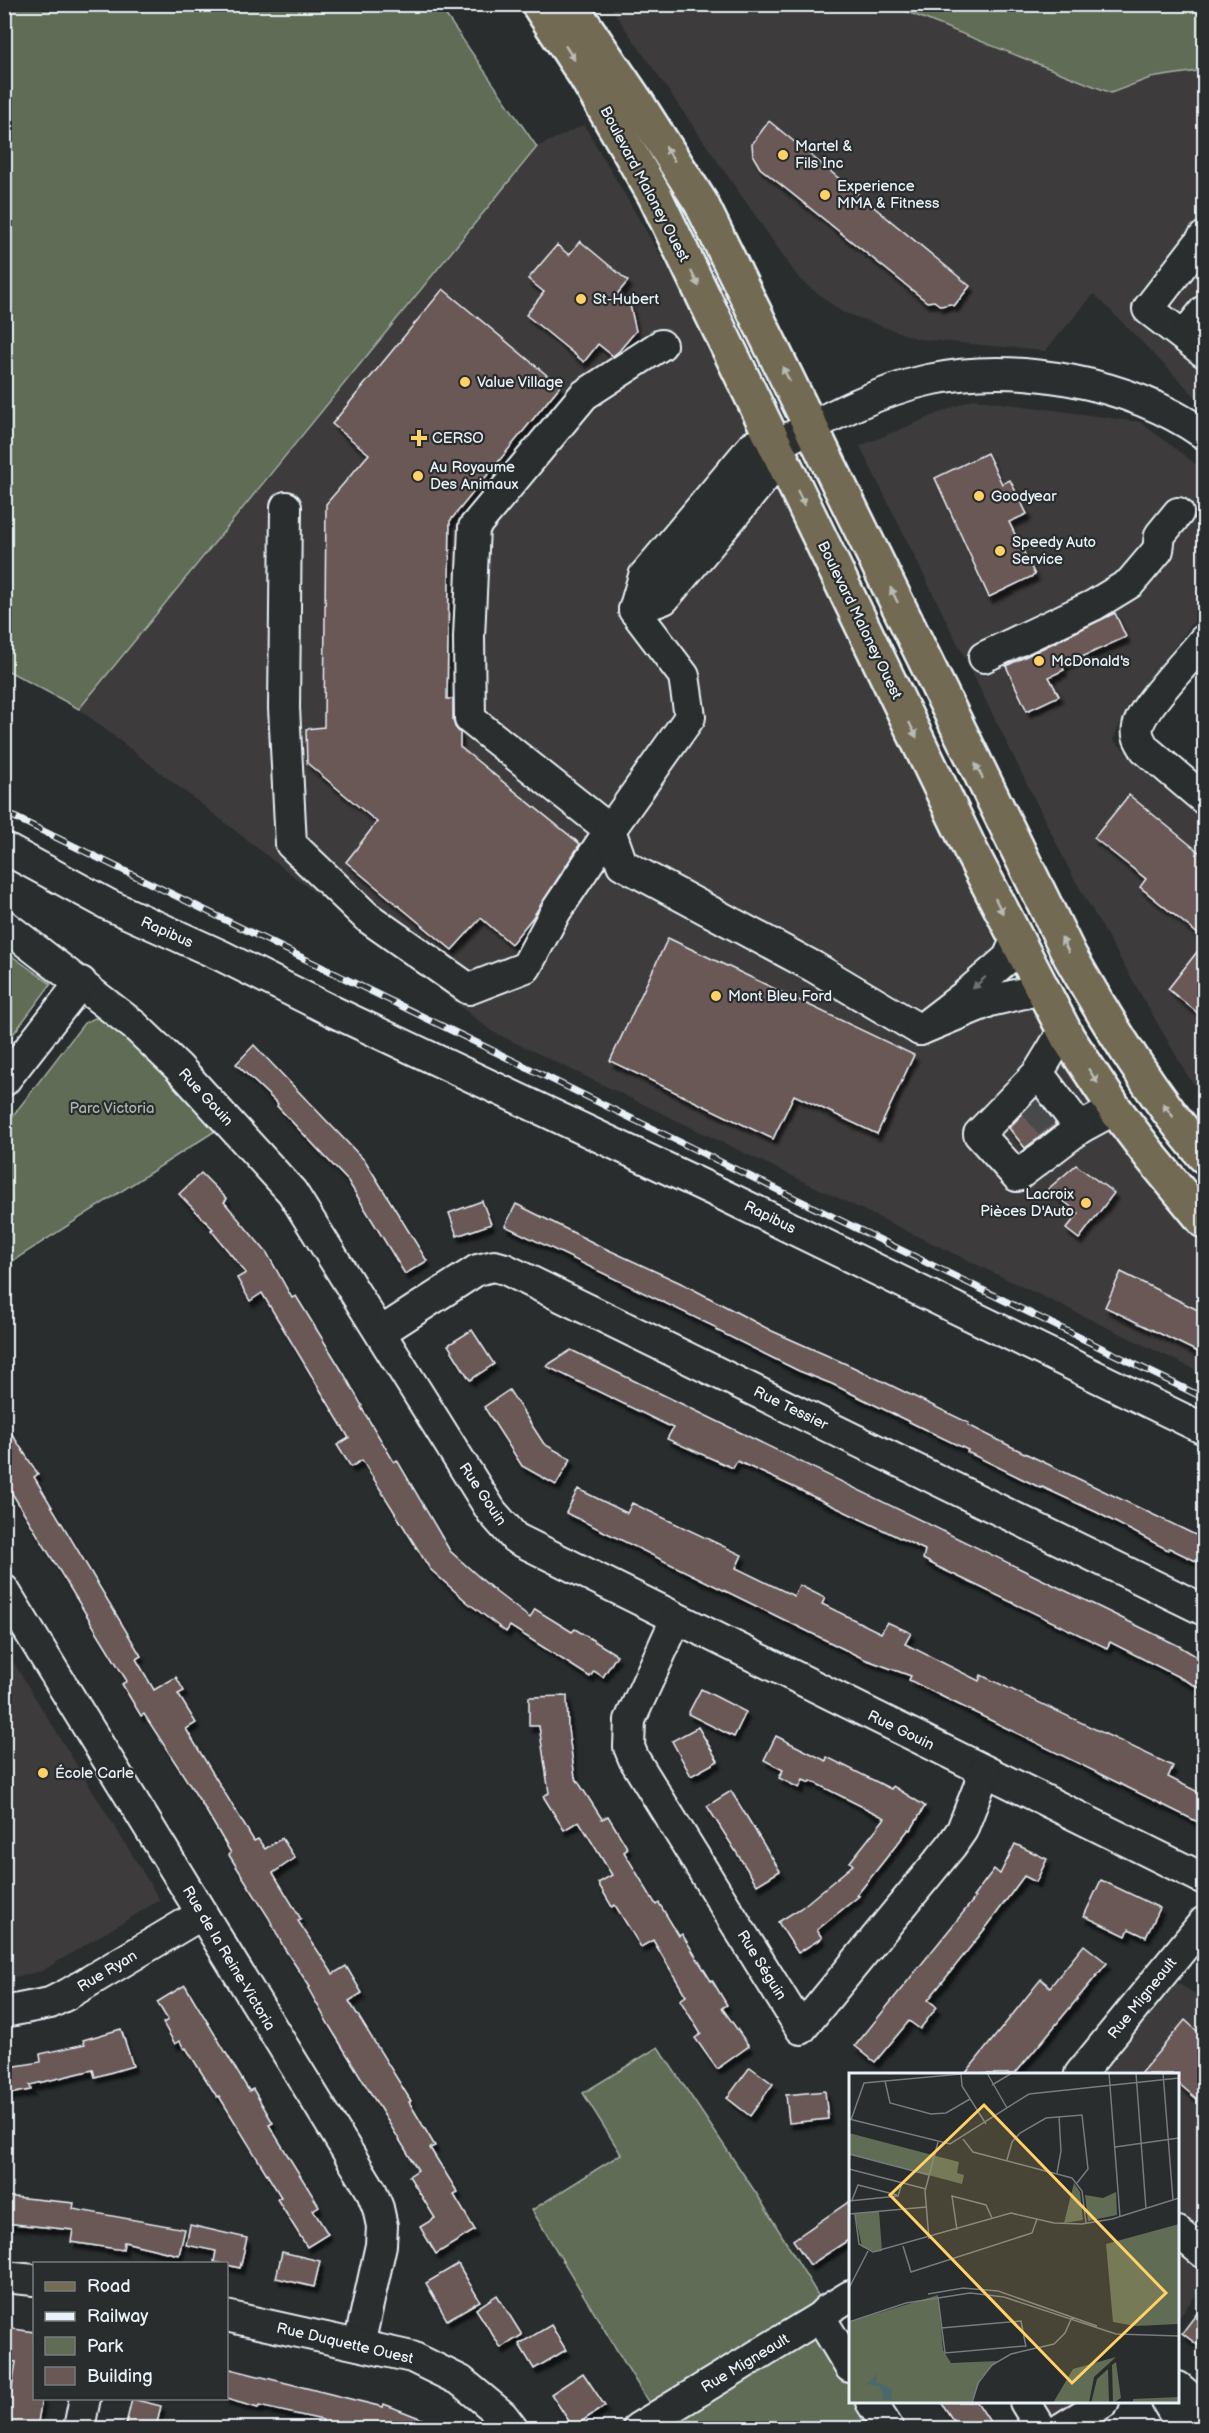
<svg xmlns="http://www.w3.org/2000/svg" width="1209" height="2433" font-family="'Balsamiq Sans',sans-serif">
<defs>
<filter id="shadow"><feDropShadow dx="3.5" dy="6" stdDeviation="1.5" flood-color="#0009"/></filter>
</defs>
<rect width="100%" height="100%" fill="#2a2d2e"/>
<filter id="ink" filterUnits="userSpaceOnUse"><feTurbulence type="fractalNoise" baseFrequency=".0167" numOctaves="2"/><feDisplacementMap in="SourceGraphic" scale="12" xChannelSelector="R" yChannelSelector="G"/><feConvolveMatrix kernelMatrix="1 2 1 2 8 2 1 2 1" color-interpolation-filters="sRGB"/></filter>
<g filter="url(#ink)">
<g fill="#3d3a3a">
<path d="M609,5H1204V405L1094,294L1045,351L918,339L842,312L800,280Z"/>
<path d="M584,125L716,350L1013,980L1135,1163L1204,1239V1374L493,1032L79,709L537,147Z"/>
<path d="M973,399L1140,422L1204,470V609L1127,707L1113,740L1204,818V1097L1189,1078L1072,875L860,446Z"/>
<path d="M4,1647L160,1900L42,1971L5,1979Z"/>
<path d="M1162,1974L1204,1999V2285L1178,2318V2074H1080Z"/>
<path d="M1025,2402H1104L1062,2428Z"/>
</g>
<g fill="#606c54" stroke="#a4aea6" stroke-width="1.5">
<path d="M4,5H439L537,147L79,709L5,669Z"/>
<path d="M890,5H1204V70L1150,78L1111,93Z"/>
<path d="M5,951L51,984L5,1045Z"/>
<path d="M95,1018L135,1026L229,1122L5,1266V1126L84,1023Z"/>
<path d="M658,2047L758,2196L827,2310L850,2367V2402H871L888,2428H664L532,2210L621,2154L583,2093Z"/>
</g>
<g fill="#6a5856" stroke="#e8f1f8" stroke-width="1.5" filter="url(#shadow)">
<path d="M769,121L970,286L954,306L950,304L941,306L934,301L927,302L760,168L753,156L752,144Z"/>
<path d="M580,241L628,281L618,293L630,305L636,331L619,351L613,356L598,344L584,362L526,315L544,292L528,279L557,245L569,255Z"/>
<path d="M443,289L560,386L450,521L447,699H453V720L455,727L460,733V747L580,844L533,917L511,944L481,918L452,950L346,862L377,822L307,763L306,729L324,727L326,504L369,454L332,424Z"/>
<path d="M987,453L1002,484L1010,480L1027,514L1009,522L1035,575L989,597L935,478Z"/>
<path d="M1115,613L1126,637L1062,666L1064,670L1049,677L1059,696L1027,711L1006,666Z"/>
<path d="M1129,795L1204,856V939L1140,887L1146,879L1094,838Z"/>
<path d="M668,938L914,1055L877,1134L794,1095L773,1139L610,1061Z"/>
<path d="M1204,943V1018L1168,989Z"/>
<path d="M254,1045L366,1162L427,1261L405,1274L348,1181L277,1106L278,1104L236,1064Z"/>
<path d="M1036,1099L1056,1125L1025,1148L1009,1128Z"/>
<path d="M1076,1165L1114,1193L1079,1239L1066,1229L1079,1213L1048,1189Z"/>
<path d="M201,1173L227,1199L224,1202L267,1253L292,1298L296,1296L344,1374L362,1406L361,1407L394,1462L397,1460L450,1551L496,1592L530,1618L535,1609L572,1632L575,1629L617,1655L603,1677L594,1671L590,1677L510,1626L506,1632L467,1602L430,1569L362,1460L351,1467L337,1445L349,1438L262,1293L250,1301L237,1278L246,1273L211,1230L213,1229L179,1194Z"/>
<path d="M482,1201L491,1224L457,1236L449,1213Z"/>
<path d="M516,1204L600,1246L685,1285L772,1331L853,1367L969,1423L968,1425L1010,1446L1204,1539V1565L1169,1548L1168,1550L1096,1512L1042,1487L1041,1488L967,1452L968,1450L926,1430L832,1384L799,1371L716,1330L717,1328L505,1226Z"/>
<path d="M1121,1272L1204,1313V1355L1105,1307Z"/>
<path d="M472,1330L494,1364L470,1380L448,1345Z"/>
<path d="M571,1350L1179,1646L1204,1661V1690L1110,1642L1107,1648L938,1567L923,1559L925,1550L789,1485L737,1461L733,1468L667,1439L673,1428L546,1366Z"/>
<path d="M509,1390L544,1444L571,1459L556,1485L522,1466L484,1407Z"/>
<path d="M4,1422L38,1474L34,1477L141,1656L136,1659L154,1690L176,1677L184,1691L178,1694L196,1723L186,1729L254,1841L258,1839L265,1849L282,1838L295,1858L273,1873L301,1919L298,1921L333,1974L346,1966L362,1993L349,2001L411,2101L409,2102L435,2146L430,2148L458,2193L454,2195L475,2230L436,2254L420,2227L435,2218L409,2176L418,2170L330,2027L308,1988L310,1987L284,1948L269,1918L229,1855L231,1853L204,1807L144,1714L141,1716L122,1684L127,1681L4,1480Z"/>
<path d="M578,1489L627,1513L632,1503L742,1555L736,1568L794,1596L799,1585L825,1598L822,1604L881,1633L887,1622L911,1633L905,1644L979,1681L981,1675L1173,1766L1168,1777L1204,1795V1825L945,1698L909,1680L911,1676L864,1659L566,1513Z"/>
<path d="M701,1689L746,1712L734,1737L688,1714Z"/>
<path d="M567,1696L568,1729L575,1777L602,1819L608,1816L628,1849L624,1852L656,1905L659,1903L679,1936L682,1934L711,1981L712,1980L727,2005L722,2008L749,2046L717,2069L695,2038L701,2034L680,2000L686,1996L653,1940L641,1947L615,1905L612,1907L598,1883L612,1875L579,1821L564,1830L543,1796L549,1793L539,1726H529V1697Z"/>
<path d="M698,1727L718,1761L691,1776L672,1741Z"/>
<path d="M776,1736L826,1761L827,1757L891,1789L893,1786L925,1806L911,1830L909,1829L857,1895L859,1896L817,1930L822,1938L798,1953L778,1922L801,1908L853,1865L850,1862L885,1818L811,1781L810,1783L803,1780L799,1788L779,1778L783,1770L764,1760Z"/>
<path d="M731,1791L780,1871L757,1885L707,1806Z"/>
<path d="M1015,1844L1047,1859L1036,1882L1024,1876L988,1925L928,2000L937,2007L920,2029L909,2021L875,2062L855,2046L975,1898L973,1897L994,1869L1000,1874Z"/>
<path d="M1101,1880L1160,1908L1146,1937L1129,1929L1126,1936L1084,1916Z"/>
<path d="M1084,1945L1107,1963L1015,2074H965L1041,1979L1050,1987Z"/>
<path d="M185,1985L249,2091L253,2089L273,2123L269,2125L319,2206L313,2210L328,2234L307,2247L277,2199L281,2197L219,2096L217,2097L186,2048L184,2049L180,2041L175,2044L163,2023L168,2020L157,2002Z"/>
<path d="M1185,2020L1204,2037V2105L1178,2083V2074H1140Z"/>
<path d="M121,2029L133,2066L95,2077L93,2070L30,2085L31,2090L4,2095V2068L41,2062L40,2054L85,2044L83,2040Z"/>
<path d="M750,2067L773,2084L750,2116L727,2098Z"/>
<path d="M825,2091L828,2119L789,2123L786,2095Z"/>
<path d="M4,2196L74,2203L73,2209L185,2229L179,2255L124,2242L123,2250L71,2242L73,2230L4,2223Z"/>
<path d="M850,2201V2239L810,2265L793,2240Z"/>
<path d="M190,2225L247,2238L240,2268L214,2262L216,2251L186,2245Z"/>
<path d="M282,2252L320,2261L314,2287L276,2278Z"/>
<path d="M458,2264L480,2301L447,2320L426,2283Z"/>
<path d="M497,2295L522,2335L501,2348L476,2309Z"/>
<path d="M1204,2304V2350L1182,2333Z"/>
<path d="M551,2325L566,2350L534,2369L519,2344Z"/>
<path d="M7,2328L34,2332V2398H42L37,2428H6L16,2362L4,2361Z"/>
<path d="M226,2368L383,2407L384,2404L445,2428H321L323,2420L259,2406L258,2408L226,2399Z"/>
<path d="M583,2373L605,2406L573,2427L551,2394Z"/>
<path d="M132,2399L161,2406L156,2428H125Z"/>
<path d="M941,2402H977L994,2428H958Z"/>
</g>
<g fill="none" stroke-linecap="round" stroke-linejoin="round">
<path stroke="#464a4c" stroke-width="30" stroke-dasharray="30 15" stroke-linecap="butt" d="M1032,1102L1055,1131"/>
<g stroke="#e8f1f8" stroke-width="34">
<g id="minor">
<path d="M1204,237L1148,309L1204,352"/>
<path d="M1184,336L1204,311"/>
<path d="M776,445C824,420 874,392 928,380C1017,361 1129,382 1204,434"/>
<path d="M776,445L771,470L664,599L634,610L644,576L753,446Z"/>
<path d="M286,507L284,708L291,844L367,917L469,989L526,967L556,911L610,830L470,719L469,637L474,527L584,395L661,345"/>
<path d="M634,610L684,676L690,717L610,830L622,864L814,967L920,1030"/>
<path d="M1204,640C1190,658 1141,708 1138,727C1136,736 1141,742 1145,749L1204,799"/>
<path d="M984,657L1094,605L1130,583L1158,550L1160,535L1178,513"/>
<path d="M4,848L109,905L220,955L332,1011L717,1192L1204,1429"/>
<path d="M4,925L135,1026L178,1067L292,1192L492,1512L515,1538L1204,1879"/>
<path d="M1016,940L1008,958L964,996L920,1030L990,1001L1041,989"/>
<path d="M1064,1030L1038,1073L979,1134L1017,1176L1080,1128L1115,1109"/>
<path d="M1038,1073L1080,1128"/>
<path d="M4,1081L81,982"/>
<path d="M381,1332L477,1270L494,1266L505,1269L1204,1610"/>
<path d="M4,1590L371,2190L378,2208L382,2226L381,2245L359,2345"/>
<path d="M676,1619L630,1720L629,1747L634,1759L801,2029L951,1846L962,1830L985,1771"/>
<path d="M4,2012L50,2003L68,1994L202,1914"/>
<path d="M1080,2074L1204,1922"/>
<path d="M1178,2232L1204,2253"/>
<path d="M4,2277L34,2280"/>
<path d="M226,2316L412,2357L461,2381L502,2415L512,2428"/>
<path d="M820,2317L850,2367"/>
<path d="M1178,2387L1204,2409"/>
<path d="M871,2402L888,2428"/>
<path d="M1025,2402L1041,2428"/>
<path d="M1167,2402L1183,2428"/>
<path d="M79,2428L85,2398"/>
<path d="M638,2428L820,2317L827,2310L850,2296"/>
<path d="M1062,2428L1104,2402"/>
</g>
</g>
<g stroke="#e8f1f8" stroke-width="38">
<g id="major">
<path d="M538,4L584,74L655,196L973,855L1068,1038L1115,1109L1152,1158L1204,1221"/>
<path d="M570,4L636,101L701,203L1070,956C1110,1026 1152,1095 1204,1156"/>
</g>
</g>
<use href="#minor" stroke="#2a2d2e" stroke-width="30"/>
<use href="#major" stroke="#736b52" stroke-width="33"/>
<g stroke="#e8f1f8" stroke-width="7">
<path id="rail" d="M4,812L1204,1398"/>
</g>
<use href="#rail" stroke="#2a2d2e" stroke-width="4.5" stroke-dasharray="14" stroke-linecap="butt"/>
</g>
<defs><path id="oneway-solid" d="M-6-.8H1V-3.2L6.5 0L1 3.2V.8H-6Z" transform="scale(1.5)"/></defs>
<g fill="#b9bbb6">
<use href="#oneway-solid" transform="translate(570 53) rotate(57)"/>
<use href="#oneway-solid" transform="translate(670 154) rotate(-122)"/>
<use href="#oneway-solid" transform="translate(695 279) rotate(64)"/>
<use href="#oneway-solid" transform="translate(786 374) rotate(-116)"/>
<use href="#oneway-solid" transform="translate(801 498) rotate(64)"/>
<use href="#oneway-solid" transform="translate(894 595) rotate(-116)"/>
<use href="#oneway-solid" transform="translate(913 730) rotate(64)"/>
<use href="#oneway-solid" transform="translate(979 771) rotate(-116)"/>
<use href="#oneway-solid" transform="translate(999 906) rotate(63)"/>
<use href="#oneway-solid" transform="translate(1065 945) rotate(-117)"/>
<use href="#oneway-solid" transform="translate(1093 1076) rotate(57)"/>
<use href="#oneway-solid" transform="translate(1168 1110) rotate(-127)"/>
</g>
<use fill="#6c7275" href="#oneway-solid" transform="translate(979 983) rotate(138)"/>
</g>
<g fill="#ffd166" stroke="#2a2d2e" stroke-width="2">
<circle cx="783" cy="155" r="6"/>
<circle cx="825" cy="195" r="6"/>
<circle cx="581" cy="299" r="6"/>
<circle cx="465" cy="382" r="6"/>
<path d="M416 429h6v6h6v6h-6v6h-6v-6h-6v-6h6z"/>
<circle cx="418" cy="476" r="6"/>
<circle cx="979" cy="496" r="6"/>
<circle cx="1000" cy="551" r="6"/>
<circle cx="1039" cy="661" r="6"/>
<circle cx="716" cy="996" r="6"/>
<circle cx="1086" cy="1203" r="6"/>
<circle cx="43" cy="1773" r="6"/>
</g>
<g text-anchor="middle" stroke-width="4.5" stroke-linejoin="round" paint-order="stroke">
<g font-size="15" fill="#e8f1f8" stroke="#2a2d2e" text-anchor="start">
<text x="795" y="151">Martel &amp;<tspan x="795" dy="17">Fils Inc</tspan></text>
<text x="837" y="191">Experience<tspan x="837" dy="17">MMA &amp; Fitness</tspan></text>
<text x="593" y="304">St-Hubert</text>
<text x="477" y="387">Value Village</text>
<text x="432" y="443">CERSO</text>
<text x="430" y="472">Au Royaume<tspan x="430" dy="17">Des Animaux</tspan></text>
<text x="991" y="501">Goodyear</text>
<text x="1012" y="547">Speedy Auto<tspan x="1012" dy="17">Service</tspan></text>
<text x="1051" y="666">McDonald's</text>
<text x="728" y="1001">Mont Bleu Ford</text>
<text x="1074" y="1199" text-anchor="end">Lacroix<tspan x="1074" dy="17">Pièces D'Auto</tspan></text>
<text x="55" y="1778">École Carle</text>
</g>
<g font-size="15" fill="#e8f1f8" stroke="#2a2d2e">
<text transform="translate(645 184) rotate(62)" y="5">Boulevard Maloney Ouest</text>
<text transform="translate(860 620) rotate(64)" y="5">Boulevard Maloney Ouest</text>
<text transform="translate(167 932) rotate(24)" y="5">Rapibus</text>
<text transform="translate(206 1097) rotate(47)" y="5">Rue Gouin</text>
<text transform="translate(770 1217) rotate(26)" y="5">Rapibus</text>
<text transform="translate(791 1408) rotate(26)" y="5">Rue Tessier</text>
<text transform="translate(483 1494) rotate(56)" y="5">Rue Gouin</text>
<text transform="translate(901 1730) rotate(26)" y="5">Rue Gouin</text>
<text transform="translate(229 1958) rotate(59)" y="5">Rue de la Reine-Victoria</text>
<text transform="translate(762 1965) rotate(58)" y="5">Rue Séguin</text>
<text transform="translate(107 1971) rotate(-31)" y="5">Rue Ryan</text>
<text transform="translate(1142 1998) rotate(-51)" y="5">Rue Migneault</text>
<text transform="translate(345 2343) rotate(13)" y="5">Rue Duquette Ouest</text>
<text transform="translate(745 2363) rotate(-31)" y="5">Rue Migneault</text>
</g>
<g font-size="15" fill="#abb5ae" stroke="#2a2d2e">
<text x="112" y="1113">Parc Victoria</text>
</g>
</g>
<g transform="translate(849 2073)">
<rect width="330" height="330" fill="#2a2d2e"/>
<path d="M0,60L110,89L108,100L115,102L113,111L0,81ZM225,110L231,119L234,147L215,150ZM267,119L268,142L239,148L236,122L254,125ZM30,138L33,178L27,179L13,174L6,141ZM330,151V251L286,253L264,249L257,171ZM89,222L94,277L102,290L148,288L132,305L123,330H0V249ZM267,284L245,304L240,330H204L224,296ZM267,289L272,325L264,330L263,292ZM259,296L260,330H242L248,306ZM330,324V330H284V326Z" fill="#606c54"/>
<path d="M28,298L27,309L43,316L42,327H33L34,320L30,313L17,311L24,306Z" fill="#4b696d"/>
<path fill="none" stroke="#767b7f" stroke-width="1.5" d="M138,0L158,35M260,0L271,144M287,0L297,136M314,0L324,127M36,8L41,30L82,41L97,40L121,26M143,12L163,0M0,46L101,71L180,21L330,5M2,47L15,10L112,1L113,13L137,51M114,66L124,79L223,105L233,118L237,150M266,74L330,65M0,81L80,102M158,87L163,69L171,60L197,45L233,42L239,96L228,110M0,96L77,116M208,100L212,78L210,43M3,127L9,112L48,122M0,128L49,123L53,110M0,141L77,134M6,141L10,171L24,179L162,140L205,150L233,151L263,146L330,125M108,157L103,123L137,132L143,145M80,166L76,118L89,69M54,173L62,199L183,160L188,146M0,215L19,178M79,221L114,215L149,218L248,253M89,224L96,280L176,273M0,249L57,230L121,220L155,224L267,261L330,263M92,255L172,248L177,274M123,330L129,310L143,292L162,281L205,271L216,260L223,244"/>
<path fill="#ffd166" fill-opacity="0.15" stroke="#ffd166" stroke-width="3" d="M135,32L317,220L223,310L41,122Z"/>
<rect width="330" height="330" fill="none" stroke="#e8f1f8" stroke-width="3"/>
</g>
<rect width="1209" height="2433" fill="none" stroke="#2a2d2e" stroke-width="24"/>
<rect x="12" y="12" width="1185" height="2409" fill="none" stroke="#e8f1f8" stroke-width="2" filter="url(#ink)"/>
<rect x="33" y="2262" width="195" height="138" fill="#2a2d2e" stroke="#767b7f" stroke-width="1.5"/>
<rect x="45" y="2282" width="30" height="9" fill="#736b52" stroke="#767b7f" stroke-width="1.5"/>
<text x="87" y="2292" font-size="18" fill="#e8f1f8">Road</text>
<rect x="45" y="2312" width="30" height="9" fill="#e8f1f8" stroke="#767b7f" stroke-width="1.5"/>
<text x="87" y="2322" font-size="18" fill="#e8f1f8">Railway</text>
<rect x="45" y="2337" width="30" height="18" fill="#606c54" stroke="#767b7f" stroke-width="1.5"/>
<text x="87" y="2352" font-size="18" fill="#e8f1f8">Park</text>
<rect x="45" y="2367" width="30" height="18" fill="#6a5856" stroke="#767b7f" stroke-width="1.5"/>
<text x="87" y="2382" font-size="18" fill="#e8f1f8">Building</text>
</svg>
